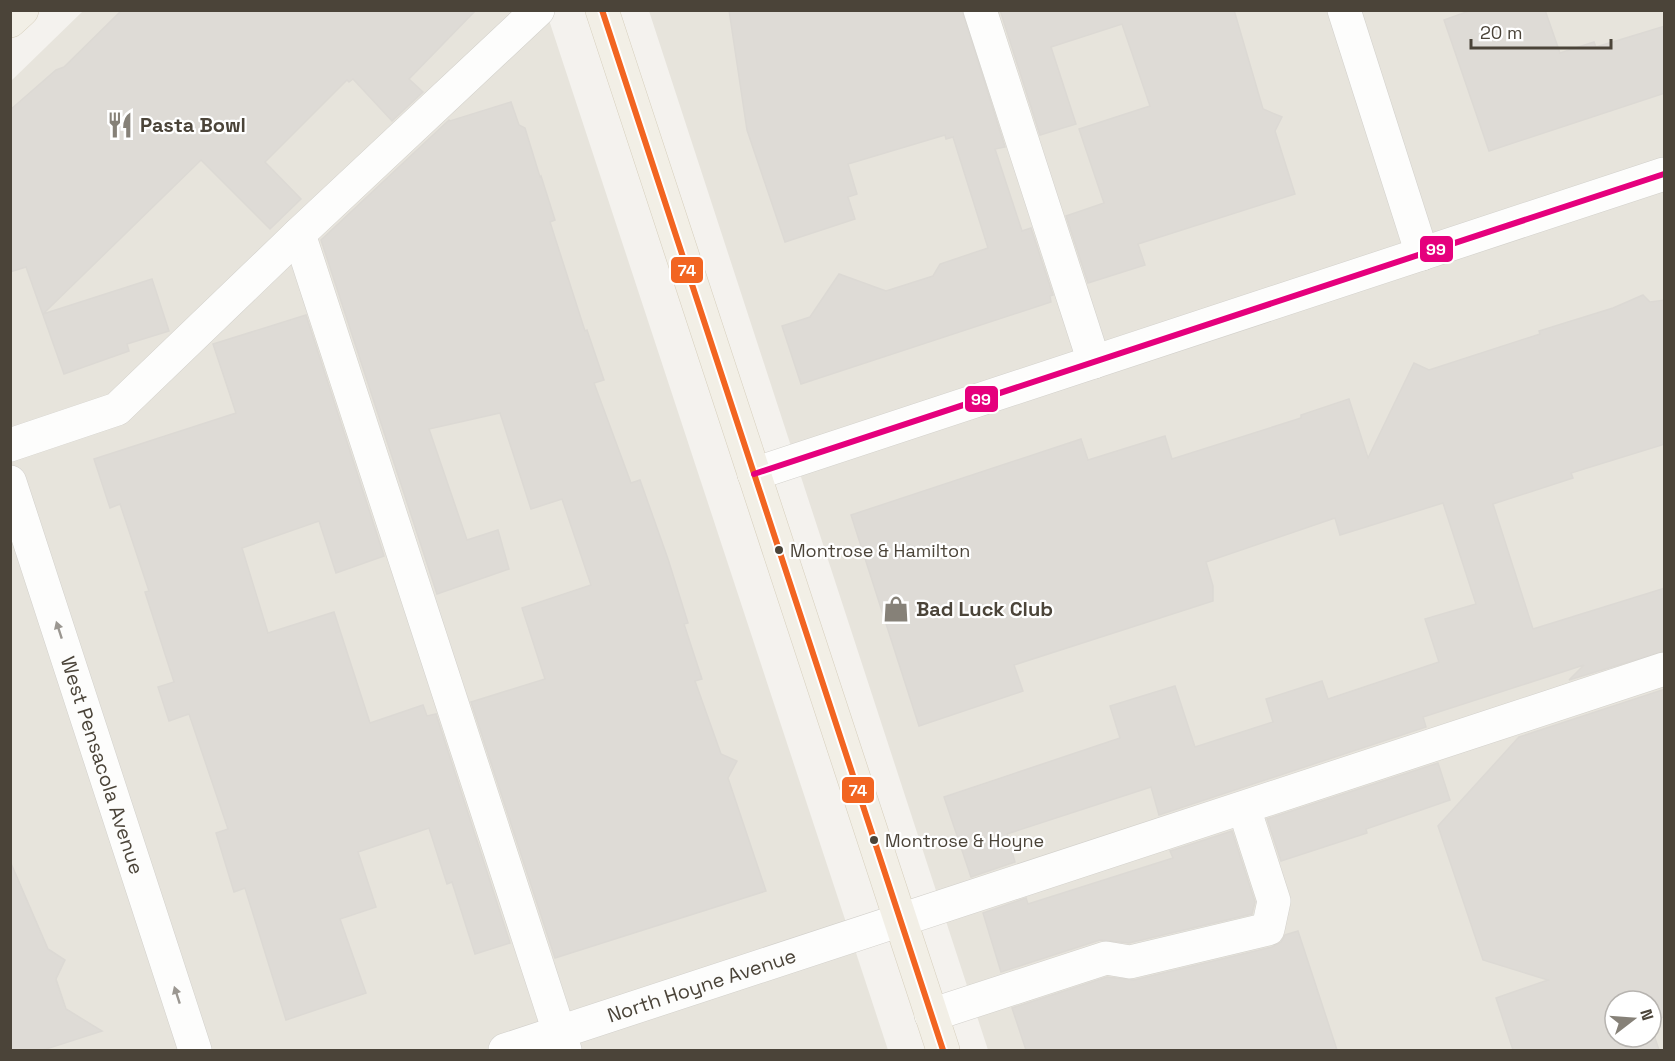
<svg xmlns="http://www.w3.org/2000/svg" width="1675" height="1061" font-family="'Space Grotesk',sans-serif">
<rect width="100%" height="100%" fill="#f4f2ee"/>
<g fill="#e7e4dc" fill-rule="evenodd">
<path d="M83,11H546L888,1050H11V81Z"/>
<path d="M649,11H1664V1050H988ZM1615,1001H1651V1037H1615Z"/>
</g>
<g fill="#dedbd6" stroke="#dcd9d4" stroke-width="1.5">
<path d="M122,10H476L409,79L423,92L392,121L353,79L349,82L347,80L265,162L301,199L270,229L201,160L43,314L152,279L169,331L127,344L129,351L64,374L26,267L10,272V110L56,70L64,67Z"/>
<path d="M729,10H962L1005,147L995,149L1022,231L1031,228L1053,295L1050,296L1051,302L801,384L782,326L810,317L839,274L886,291L933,276L940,264L988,248L953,137L946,139L945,135L848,164L857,194L848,197L855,219L785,242L747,130Z"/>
<path d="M1000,10H1234L1263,109L1282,117L1275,131L1295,194L1138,244L1145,265L1088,283L1066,216L1104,203L1079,129L1150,106L1122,24L1051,47L1076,124L1040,135Z"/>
<path d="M1472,10H1545L1560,53L1594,42L1596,47L1665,26V93L1489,151L1444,20Z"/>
<path d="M511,102L519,125L525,128L540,177L541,176L555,220L550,222L585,331L587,330L604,380L594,383L631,483L640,480L668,559L688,623L684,624L702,679L695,681L721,754L737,761L728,778L766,891L555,958L471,702L545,679L522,608L591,585L562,499L531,509L500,413L429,429L467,540L498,530L509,569L437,594L321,240L449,120L450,121Z"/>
<path d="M1643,295L1650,302L1665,300V444L1571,473L1573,478L1493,504L1533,629L1665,588V651L1569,680L1584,665L1423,717L1426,727L1159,815L1151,787L1007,834L1015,862L971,877L944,797L1120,738L1110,706L1175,686L1195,747L1273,722L1266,699L1322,681L1328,699L1439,662L1425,619L1476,604L1443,503L1340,535L1335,518L1206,562L1213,586V601L1014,665L1023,691L919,726L851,515L1081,439L1088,460L1165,436L1172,459L1301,418V415L1349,399L1368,458L1414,363L1429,370L1540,334L1539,331L1613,308Z"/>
<path d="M306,315L384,556L336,573L319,521L242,548L268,633L334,612L370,723L423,705L427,716L436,714L510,943L475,954L452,882L447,884L429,828L358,852L376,907L340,919L366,993L286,1020L245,888L234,892L216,833L228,829L189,714L169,721L158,687L174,682L145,592L149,591L120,504L110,508L94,459L236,413L213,344Z"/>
<path d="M1665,689V1017L1651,1019V1001H1615V1037H1651V1026L1659,1050H1513L1496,998L1548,980L1483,960L1438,826L1519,737Z"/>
<path d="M1438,763L1450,800L1366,829L1367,833L1281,861L1267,819Z"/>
<path d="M1232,831L1255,902L1252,914L1129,943L1100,940L1001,972L983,913L1026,898L1028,904L1173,858L1170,851Z"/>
<path d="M10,861L48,949L65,960L56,979L66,1009L102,1031L43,1050H10Z"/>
<path d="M1298,931L1337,1050H1026L1012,1008L1107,977L1134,980L1272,947L1281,942L1285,935Z"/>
</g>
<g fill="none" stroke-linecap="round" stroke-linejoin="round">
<g stroke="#d2d0cb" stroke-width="34">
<g id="minor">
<path d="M980,10L1094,362"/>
<path d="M1344,10L1422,254"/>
<path d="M299,234L565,1050"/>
<path d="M10,445L117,409L299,234L538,10"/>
<path d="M754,474L1664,174"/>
<path id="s1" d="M10,482L195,1050"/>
<path d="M931,1015L1106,958L1130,962L1268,929L1274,901L1244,808"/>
<path id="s2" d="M505,1050L1664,669"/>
</g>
</g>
<g stroke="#d6cebb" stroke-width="34">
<g id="major">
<path d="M602,10L943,1050"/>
<path d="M10,21L22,10"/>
</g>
</g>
<use href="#minor" stroke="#fdfdfc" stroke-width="33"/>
<use href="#major" stroke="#f2efe6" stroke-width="33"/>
<g stroke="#fff" stroke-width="10">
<path id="bus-1" d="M602,10L943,1050"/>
</g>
<g stroke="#fff" stroke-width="10">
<path id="bus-2" d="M754,474L1664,174"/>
</g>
<use href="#bus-1" stroke="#f26522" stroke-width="6"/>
<use href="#bus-2" stroke="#e5007d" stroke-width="6"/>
</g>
<defs><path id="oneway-solid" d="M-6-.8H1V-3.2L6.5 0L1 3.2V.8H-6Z" transform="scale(1.5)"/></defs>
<g fill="#9b9791">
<use href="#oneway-solid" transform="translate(59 630) rotate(-108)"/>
<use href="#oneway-solid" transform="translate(177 995) rotate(-108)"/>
</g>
<defs>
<g id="restaurant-bare" transform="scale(2.07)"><path d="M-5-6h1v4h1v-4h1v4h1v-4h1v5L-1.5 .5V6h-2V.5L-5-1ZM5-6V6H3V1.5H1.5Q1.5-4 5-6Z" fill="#868178" stroke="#fff" stroke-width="2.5" paint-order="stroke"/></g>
<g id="shop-bare" transform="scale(2.07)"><path d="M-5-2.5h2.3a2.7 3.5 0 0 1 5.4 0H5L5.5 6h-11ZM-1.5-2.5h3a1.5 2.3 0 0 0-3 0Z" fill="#868178" stroke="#fff" stroke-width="2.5" paint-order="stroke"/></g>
</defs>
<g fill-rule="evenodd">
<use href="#restaurant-bare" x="120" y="125"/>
<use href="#shop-bare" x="896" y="609"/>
</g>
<g fill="#4b4439" stroke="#fff" stroke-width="2">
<circle cx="779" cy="550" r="5"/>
<circle cx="874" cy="840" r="5"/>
</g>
<g text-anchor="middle" stroke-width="4.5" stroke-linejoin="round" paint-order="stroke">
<g font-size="18" fill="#4b4439" stroke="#fff" text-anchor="start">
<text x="790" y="557">Montrose &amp; Hamilton</text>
<text x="885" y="847">Montrose &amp; Hoyne</text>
</g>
<g font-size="20" font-weight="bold" fill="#4b4439" stroke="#fff" text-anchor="start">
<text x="140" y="132">Pasta Bowl</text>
<text x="916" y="616">Bad Luck Club</text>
</g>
<g font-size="20" fill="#4b4439" stroke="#fff">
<text dy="7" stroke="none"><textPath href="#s1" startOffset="298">West Pensacola Avenue</textPath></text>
<text dy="7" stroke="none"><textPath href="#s2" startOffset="207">North Hoyne Avenue</textPath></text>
</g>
</g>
<g stroke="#fff" stroke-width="2">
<rect x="1419" y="235" width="35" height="28" rx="6" fill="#e5007d"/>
<rect x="670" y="256" width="34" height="28" rx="6" fill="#f26522"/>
<rect x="964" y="385" width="35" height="28" rx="6" fill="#e5007d"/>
<rect x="841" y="776" width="34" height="28" rx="6" fill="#f26522"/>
</g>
<g font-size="16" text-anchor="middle" font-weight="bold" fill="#fff">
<text x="1436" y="255">99</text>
<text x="687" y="276">74</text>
<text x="981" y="405">99</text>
<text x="858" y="796">74</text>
</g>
<rect width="1675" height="1061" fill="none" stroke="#4b4439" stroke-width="24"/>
<g transform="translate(1633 1019) rotate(73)"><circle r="28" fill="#ffffff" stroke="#b7b4b0" stroke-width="1.5"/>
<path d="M0-4.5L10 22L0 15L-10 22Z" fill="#868178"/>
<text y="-9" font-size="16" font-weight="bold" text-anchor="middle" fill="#4b4439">N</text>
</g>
<path d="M1471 39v9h140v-9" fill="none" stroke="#4b4439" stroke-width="3"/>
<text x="1480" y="39" font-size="18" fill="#4b4439" stroke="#ffffff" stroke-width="4.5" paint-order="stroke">20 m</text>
</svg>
